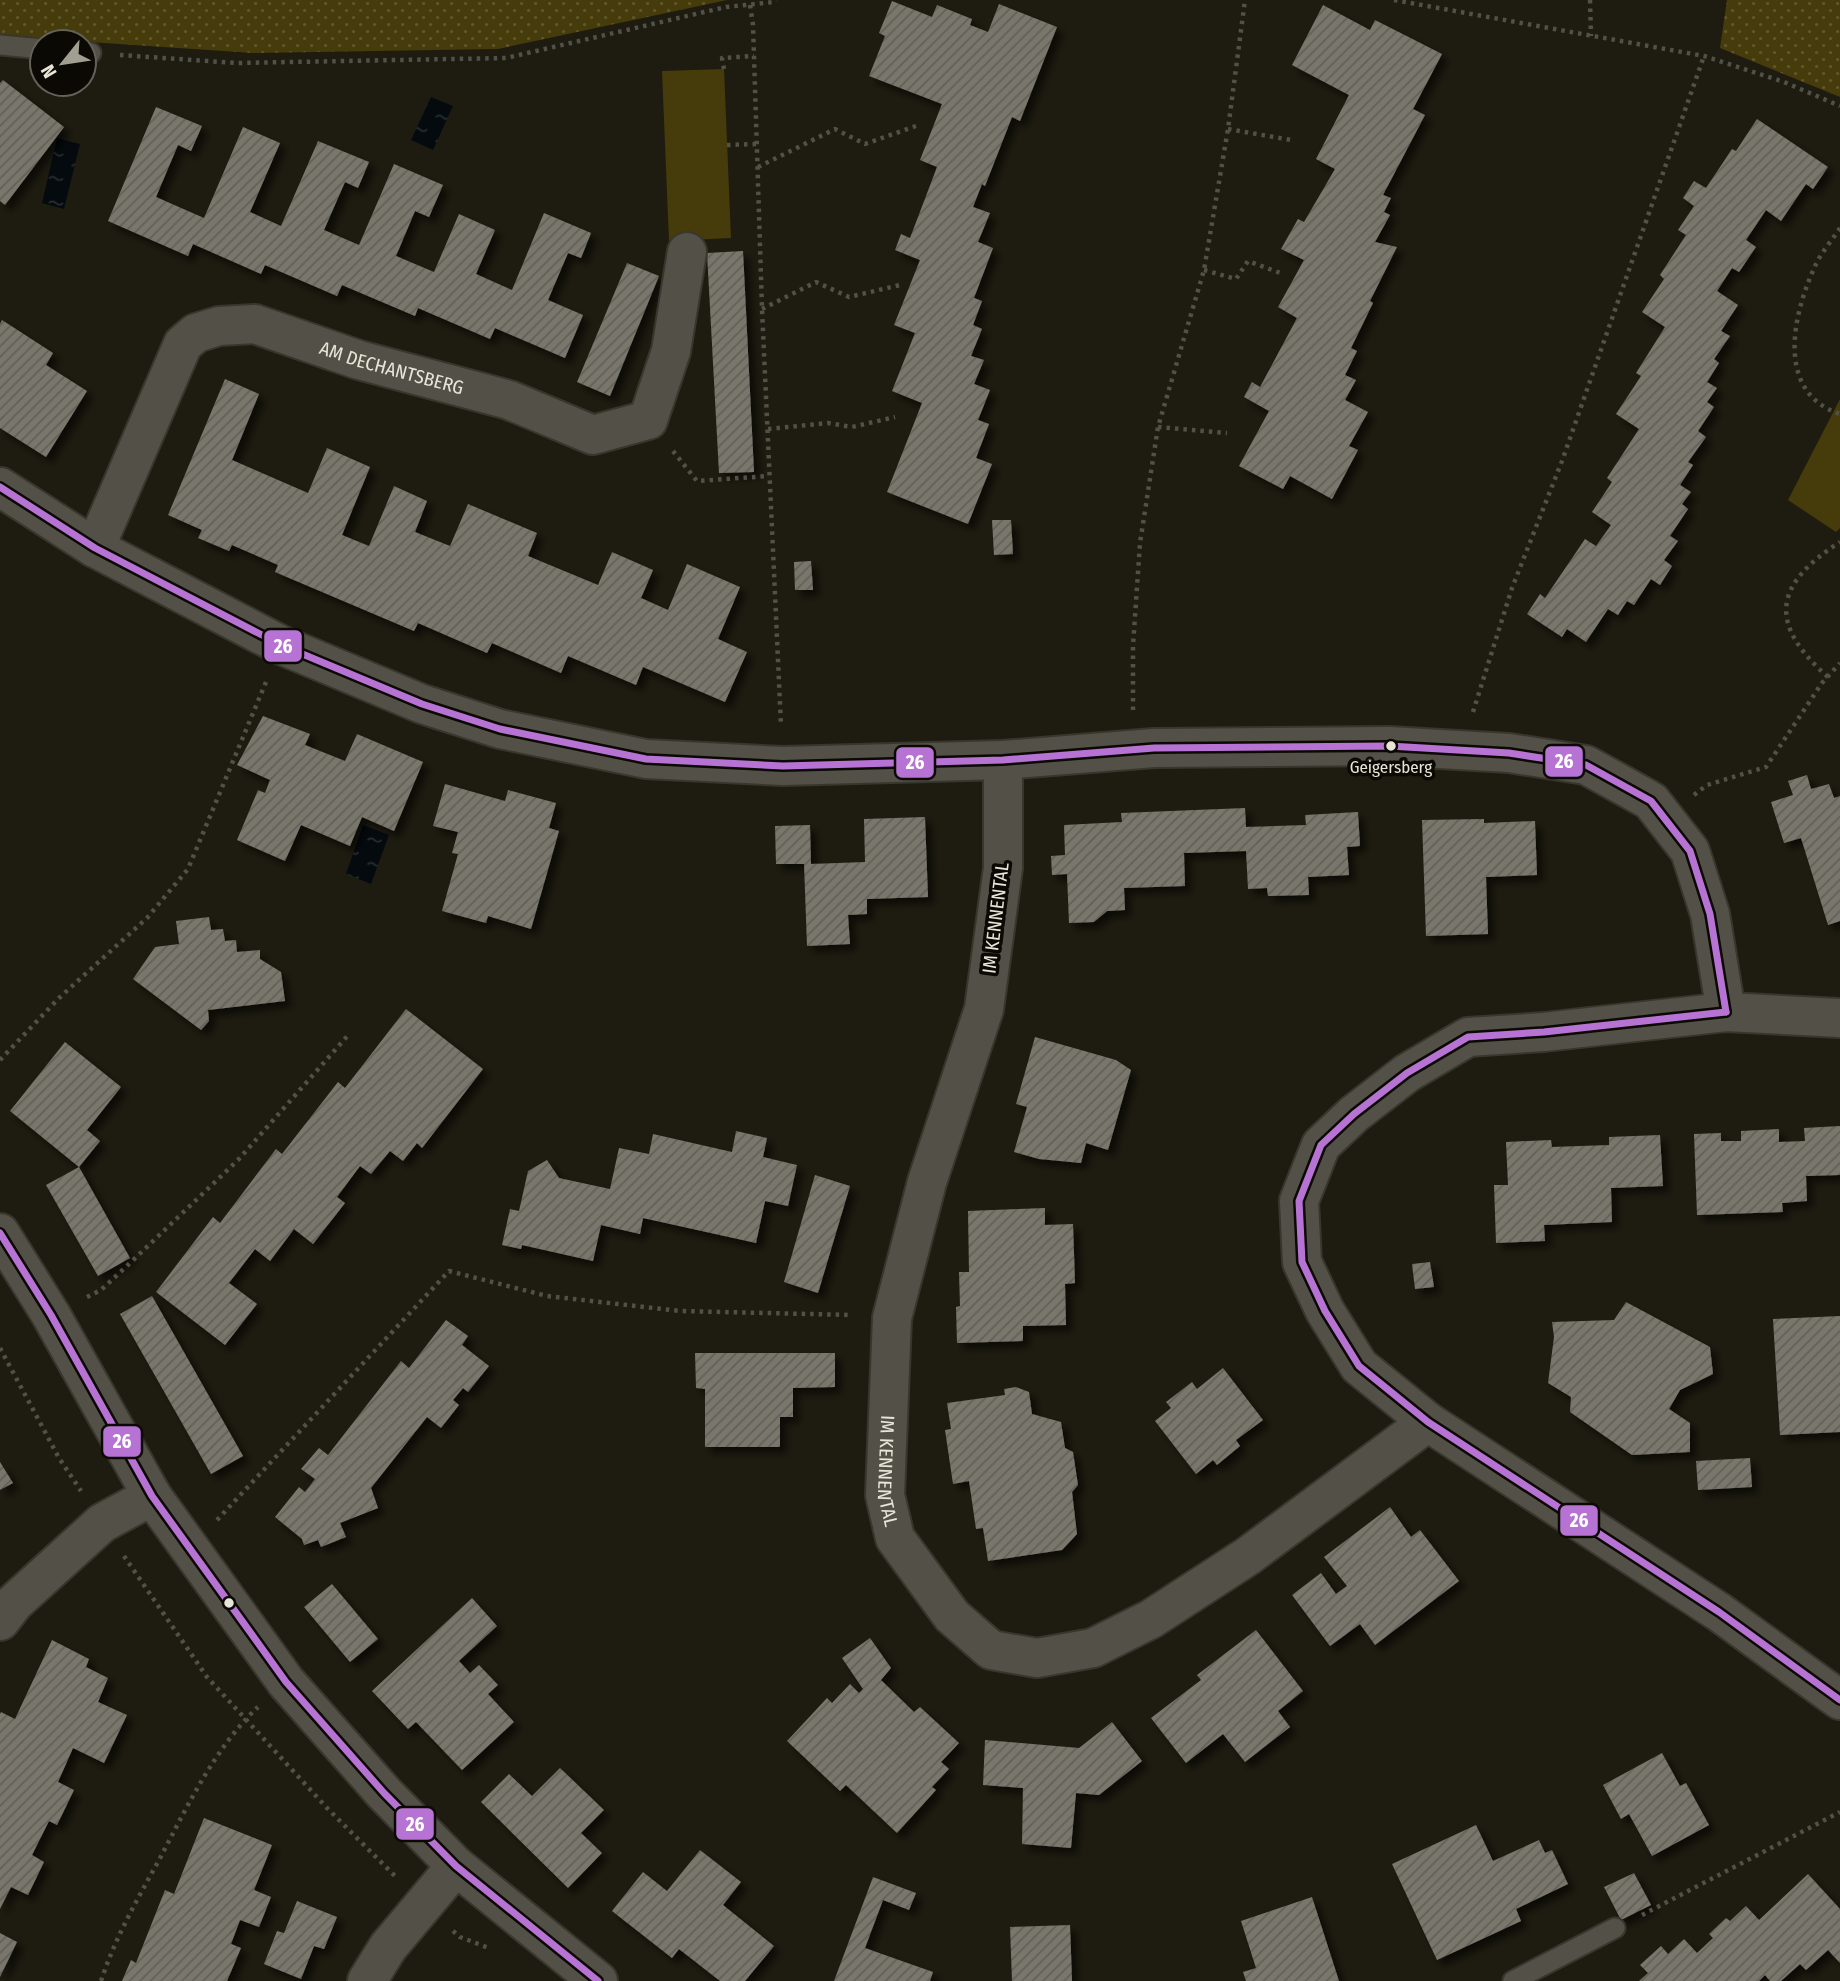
<svg xmlns="http://www.w3.org/2000/svg" width="1840" height="1981" font-family="'Fira Sans Condensed',sans-serif">
<defs>
<pattern id="grass-dots" width="8" height="8" patternUnits="userSpaceOnUse" patternTransform="scale(1.75)"><rect width="8" height="8" fill="#463b0a"/><path d="M2 2h.1M6 6h.1" fill="none" stroke="#61572d" stroke-width="1.8" stroke-linecap="round"/></pattern>
<pattern id="water-ripples" width="26" height="14" patternUnits="userSpaceOnUse" patternTransform="scale(1.75)"><rect width="26" height="14" fill="#040a0e"/><path d="M2 4q2-2 4 0t4 0M15 11q2-2 4 0t4 0" fill="none" stroke="#292e30"/></pattern>
<pattern id="building-hatch" width="6" height="6" patternUnits="userSpaceOnUse" patternTransform="scale(1.75)"><rect width="6" height="6" fill="#79776c"/><path d="M-1 1l2-2M0 6l6-6M5 7l2-2" fill="none" stroke="#626059"/></pattern>
<filter id="shadow"><feDropShadow dx="6" dy="6" stdDeviation="3.5" flood-color="#0009"/></filter>
</defs>
<rect width="100%" height="100%" fill="#1e1c10"/>
<g fill="url(#grass-dots)">
<path d="M0,0H727L498,49L253,53L0,36Z"/>
<path d="M1727,0H1840V97L1720,48Z"/>
</g>
<g fill="#463b0a">
<path d="M724,69L731,238L669,241L662,71Z"/>
<path d="M1840,399V528L1836,532L1788,500Z"/>
</g>
<g fill="url(#water-ripples)">
<path d="M431,97L453,106L433,150L411,140Z"/>
<path d="M57,138L80,144L64,209L42,203Z"/>
<path d="M363,825L389,835L371,884L346,874Z"/>
</g>
<g fill="url(#building-hatch)" filter="url(#shadow)">
<path d="M892,1L932,17L937,5L972,19L970,25L988,32L999,4L1057,27L1020,121L1012,117L985,186L982,184L973,207L990,213L978,242L993,248L974,298L982,301L973,325L982,329L971,356L984,360L974,384L990,390L978,420L989,424L976,458L992,464L968,524L887,492L922,403L892,391L915,333L894,325L920,260L895,250L901,234L910,238L937,167L920,160L942,104L869,76L885,36L879,33Z"/>
<path d="M1323,5L1370,30L1375,20L1442,54L1413,109L1425,115L1383,195L1391,198L1384,212L1390,215L1375,242L1397,247L1370,301L1373,303L1351,348L1357,351L1345,375L1356,380L1345,400L1368,412L1349,446L1358,450L1332,499L1290,476L1283,489L1239,466L1269,411L1244,397L1252,382L1260,387L1297,318L1278,307L1304,260L1281,249L1298,219L1304,222L1335,169L1316,159L1349,95L1292,65Z"/>
<path d="M3,80L64,127L5,205L0,201V83Z"/>
<path d="M156,107L202,126L191,151L178,145L156,197L204,218L243,127L280,143L250,212L281,226L318,141L369,162L358,188L345,182L324,230L359,245L394,164L443,185L429,217L415,211L396,256L434,272L459,214L495,230L476,274L512,290L544,213L591,233L581,258L568,253L548,300L583,315L565,358L495,328L490,339L418,308L415,316L342,285L337,296L265,265L261,274L193,244L188,256L108,221Z"/>
<path d="M1757,119L1828,167L1813,189L1806,184L1781,221L1766,210L1746,240L1756,247L1739,272L1732,268L1717,291L1738,305L1721,331L1730,336L1714,359L1719,363L1707,382L1717,388L1707,402L1714,407L1698,431L1706,437L1688,462L1693,465L1680,485L1691,492L1682,504L1688,509L1670,536L1678,541L1664,560L1672,566L1660,585L1651,579L1634,605L1627,601L1618,615L1608,609L1586,642L1567,629L1562,637L1527,614L1540,594L1545,598L1585,539L1596,546L1611,525L1592,512L1612,482L1607,478L1639,429L1616,414L1641,376L1636,373L1665,327L1642,312L1664,279L1660,275L1686,235L1678,230L1694,206L1683,198L1694,181L1706,188L1732,149L1736,151Z"/>
<path d="M743,251L754,472L719,473L707,253Z"/>
<path d="M627,263L659,276L610,396L577,382Z"/>
<path d="M2,320L53,353L46,365L87,391L46,457L0,428V324Z"/>
<path d="M225,379L259,394L232,460L308,493L327,448L370,467L342,535L369,546L394,486L427,501L415,532L450,546L468,504L537,533L528,556L598,585L612,552L653,570L641,598L668,610L687,564L740,587L718,639L747,652L725,702L643,667L636,685L568,656L561,673L492,643L487,653L418,623L414,631L275,572L278,565L232,545L229,551L198,538L202,530L168,515Z"/>
<path d="M992,520H1011L1013,554L994,555Z"/>
<path d="M811,561L813,590H795L794,562Z"/>
<path d="M263,716L310,734L305,745L345,761L357,734L423,762L394,831L362,817L350,846L301,825L285,861L237,840L258,790L265,793L270,780L237,765Z"/>
<path d="M1807,775L1811,789L1829,784L1834,798L1840,796V921L1828,925L1801,838L1784,843L1771,802L1793,795L1788,781Z"/>
<path d="M445,784L505,801L508,790L556,803L549,828L559,831L531,929L488,916L486,923L442,911L458,854L452,853L458,832L433,826Z"/>
<path d="M1245,808L1246,827L1306,825L1305,815L1358,812L1360,846L1347,847L1349,875L1308,877L1309,895L1268,896L1267,888L1248,889L1246,851L1184,853L1185,886L1124,888L1125,910L1107,911L1094,922L1069,923L1067,874L1052,875L1051,856L1065,855L1064,825L1122,822L1121,813Z"/>
<path d="M925,817L928,897L867,899V914L848,915L850,944L807,946L804,864H776L775,826L810,825L811,864L865,862L864,819Z"/>
<path d="M1484,819V823L1535,821L1537,875L1486,877L1488,934L1426,936L1422,820Z"/>
<path d="M209,917L211,930L223,929L225,941L236,940L237,952L260,950V959L281,972L285,1001L208,1010L209,1021L201,1030L133,979L155,947L179,944L176,921Z"/>
<path d="M406,1009L483,1069L422,1148L417,1143L403,1161L390,1151L371,1174L360,1166L337,1197L345,1203L313,1244L294,1229L270,1261L255,1249L229,1283L257,1304L225,1345L156,1292L213,1217L220,1223L276,1149L282,1154L338,1082L345,1088Z"/>
<path d="M1035,1037L1116,1060L1131,1070L1108,1150L1086,1143L1081,1163L1039,1159L1014,1152L1027,1107L1016,1104Z"/>
<path d="M65,1042L121,1087L87,1130L100,1141L79,1167L10,1111Z"/>
<path d="M1840,1126V1175L1806,1176L1807,1201L1782,1203L1783,1212L1697,1215L1694,1134L1721,1133V1141H1741V1131L1779,1129V1142L1805,1141L1804,1128Z"/>
<path d="M736,1131L767,1138L763,1157L797,1165L788,1206L765,1201L756,1243L643,1218L640,1234L601,1225L593,1261L522,1245L521,1249L502,1245L510,1209L519,1211L528,1171L547,1160L559,1178L610,1189L619,1148L649,1154L653,1134L732,1152Z"/>
<path d="M1660,1135L1663,1186L1611,1188L1612,1222L1544,1225L1545,1241L1496,1243L1494,1185H1508L1506,1142L1551,1140L1552,1147L1609,1145V1137Z"/>
<path d="M79,1167L130,1258L98,1276L46,1185Z"/>
<path d="M815,1175L850,1186L818,1293L784,1282Z"/>
<path d="M1045,1208V1225L1073,1224L1075,1283L1065,1284L1066,1325L1023,1326V1341L957,1343L956,1307L960,1306L959,1272H969L968,1211Z"/>
<path d="M1430,1262L1434,1287L1415,1289L1412,1264Z"/>
<path d="M152,1296L243,1456L211,1474L120,1314Z"/>
<path d="M1626,1302L1710,1347L1713,1374L1680,1390L1669,1409L1690,1423V1452L1632,1455L1570,1412L1571,1397L1548,1383L1554,1337L1552,1322L1614,1320Z"/>
<path d="M1840,1316V1432L1780,1435L1773,1319Z"/>
<path d="M446,1320L468,1336L462,1345L489,1366L468,1392L463,1388L453,1400L459,1405L441,1428L427,1417L371,1488L378,1508L340,1523L346,1537L321,1547L318,1540L304,1545L302,1539L275,1517L299,1487L305,1492L315,1479L301,1469L319,1448L328,1455L401,1361L409,1368Z"/>
<path d="M695,1353H835V1387L793,1388V1417H780V1447H705V1389L696,1388Z"/>
<path d="M1223,1368L1263,1420L1236,1440L1240,1446L1217,1465L1213,1460L1196,1474L1155,1421L1171,1408L1166,1402L1192,1382L1197,1389Z"/>
<path d="M1016,1387L1029,1392L1032,1414L1061,1422L1065,1448L1073,1452L1078,1485L1072,1492L1077,1534L1062,1550L988,1561L983,1528L976,1529L969,1481L953,1484L945,1430L951,1429L947,1403L1005,1395L1004,1389Z"/>
<path d="M1750,1458L1752,1487L1698,1490L1696,1461Z"/>
<path d="M0,1462L13,1483L0,1490Z"/>
<path d="M1390,1507L1411,1537L1420,1530L1459,1581L1375,1645L1360,1624L1330,1646L1292,1595L1321,1573L1336,1594L1347,1586L1324,1557Z"/>
<path d="M332,1584L378,1639L350,1662L304,1607Z"/>
<path d="M472,1598L497,1626L459,1661L470,1673L479,1665L498,1685L488,1694L514,1722L462,1770L416,1722L408,1729L372,1691Z"/>
<path d="M1256,1630L1303,1691L1278,1711L1290,1727L1245,1762L1223,1734L1186,1763L1151,1718L1201,1680L1197,1675Z"/>
<path d="M870,1638L891,1668L881,1680L914,1712L920,1707L959,1743L941,1762L949,1769L932,1787L936,1790L897,1833L846,1785L840,1791L787,1741L827,1698L832,1703L850,1684L859,1693L863,1689L842,1658Z"/>
<path d="M52,1640L89,1659L86,1667L108,1678L98,1702L127,1715L104,1763L73,1748L58,1782L74,1790L57,1825L49,1821L32,1855L44,1862L28,1895L11,1887L0,1909V1714L1,1712L15,1719Z"/>
<path d="M1112,1722L1142,1761L1099,1795L1076,1793L1071,1848L1022,1844L1023,1788L983,1785L985,1740L1079,1748Z"/>
<path d="M1662,1753L1680,1786L1686,1783L1709,1825L1652,1856L1629,1814L1621,1819L1603,1785Z"/>
<path d="M560,1768L604,1810L581,1833L602,1853L568,1888L481,1802L509,1774L532,1796Z"/>
<path d="M204,1818L272,1845L254,1890L271,1897L259,1927L240,1920L231,1944L241,1948L227,1981H122L131,1960L136,1963L165,1890L174,1894Z"/>
<path d="M1476,1825L1493,1861L1539,1840L1545,1853L1552,1850L1568,1884L1516,1909L1521,1921L1437,1960L1392,1864Z"/>
<path d="M700,1850L741,1882L723,1905L774,1946L745,1981H720L679,1949L672,1958L612,1911L643,1872L667,1891Z"/>
<path d="M1634,1873L1651,1905L1621,1920L1604,1887Z"/>
<path d="M1808,1874L1840,1909V1963L1828,1950L1806,1970L1800,1964L1781,1981H1770L1765,1975L1759,1981H1639L1648,1973L1640,1965L1661,1946L1668,1954L1684,1939L1697,1953L1713,1938L1709,1934L1726,1918L1730,1921L1746,1906L1759,1920Z"/>
<path d="M873,1877L916,1893L909,1910L883,1900L865,1948L933,1972L930,1981H834Z"/>
<path d="M1312,1897L1339,1981H1246L1243,1972L1256,1968L1241,1921Z"/>
<path d="M297,1901L337,1917L324,1949L314,1946L301,1979L264,1964L277,1931L284,1933Z"/>
<path d="M1070,1925L1072,1981H1012L1010,1927Z"/>
<path d="M0,1933L17,1942L0,1977Z"/>
</g>
<g fill="none" stroke-linecap="round" stroke-linejoin="round">
<g stroke="#39362e" stroke-width="23">
<g id="lane">
<path d="M0,45L42,49"/>
<path d="M84,52L91,53"/>
<path d="M1513,1981L1615,1928"/>
</g>
</g>
<g stroke="#39362e" stroke-width="42">
<g id="street">
<path d="M0,487L95,548L281,645L422,704L500,729L646,759L783,766L1003,760L1154,748L1389,746L1509,753L1586,765L1651,801L1690,851L1710,914L1726,1012"/>
<path id="s1" d="M95,548L183,344L196,333L219,326L255,324L359,360L509,400L593,435L648,420L671,351L687,252"/>
<path id="s2" d="M1003,760V868L984,1009L927,1182L892,1318L885,1495L895,1538L952,1616L991,1650L1037,1658L1093,1648L1151,1619L1248,1556L1428,1422"/>
<path d="M1840,1018L1726,1012L1544,1032L1468,1037L1407,1073L1354,1114L1321,1145L1299,1201L1302,1262L1325,1311L1359,1366L1428,1422L1719,1612L1840,1700"/>
<path d="M0,1233L51,1315L152,1496L286,1682L384,1793L456,1866L598,1981"/>
<path d="M0,1621L14,1603L102,1523L152,1496"/>
<path d="M367,1981L388,1947L456,1866"/>
</g>
</g>
<g stroke="#525047" stroke-width="4.5" stroke-dasharray="3.5 5" stroke-linecap="butt">
<path d="M1394,0L1704,56L1784,82L1840,106"/>
<path d="M1590,0L1591,36"/>
<path d="M750,5L753,25L762,309L781,726"/>
<path d="M120,55L236,63L506,58L726,7L774,2L776,0"/>
<path d="M724,69L722,58L754,56"/>
<path d="M1228,129L1291,140"/>
<path d="M727,145L758,144"/>
<path d="M758,167L835,129L865,144L916,126"/>
<path d="M1840,228C1832,240 1822,252 1816,264C1793,313 1774,392 1840,414"/>
<path d="M1204,270L1236,279L1248,261L1283,274"/>
<path d="M762,309L816,282L849,297L900,285"/>
<path d="M1158,427L1227,433"/>
<path d="M768,429L828,423L852,427L895,417"/>
<path d="M673,451L697,481L769,476"/>
<path d="M1828,677C1768,624 1773,585 1840,542"/>
<path d="M1133,710V646L1140,543L1158,427L1204,270L1228,129L1245,0"/>
<path d="M1473,712L1512,588L1562,461L1704,56"/>
<path d="M1694,795L1707,785L1766,767L1822,683L1840,663"/>
<path d="M0,1060L59,998L147,918L188,869L266,682"/>
<path d="M87,1297L101,1290L129,1264L238,1160L350,1033"/>
<path d="M0,1348L59,1458L81,1491"/>
<path d="M217,1520L449,1271L547,1296L680,1311L852,1315"/>
<path d="M124,1556L207,1677L328,1809L396,1877"/>
<path d="M1642,1915L1840,1812"/>
<path d="M453,1931L460,1937L489,1948"/>
<path d="M101,1981C115,1938 137,1900 159,1860C186,1809 215,1747 258,1707"/>
</g>
<use href="#lane" stroke="#535048" stroke-width="19"/>
<use href="#street" stroke="#535048" stroke-width="38"/>
<g stroke="#0b0903" stroke-width="12">
<g id="bus-1">
<path d="M0,487L95,548L281,645L422,704L500,729L646,759L783,766L1003,760L1154,748L1389,746L1509,753L1586,765L1651,801L1690,851L1710,914L1726,1012"/>
<path d="M1726,1012L1544,1032L1468,1037L1407,1073L1354,1114L1321,1145L1299,1201L1302,1262L1325,1311L1359,1366L1428,1422L1719,1612L1840,1700"/>
<path d="M0,1233L51,1315L152,1496L286,1682L384,1793L456,1866L598,1981"/>
</g>
</g>
<use href="#bus-1" stroke="#b673d3" stroke-width="7"/>
</g>
<g fill="#e8e5d8" stroke="#0b0903" stroke-width="2.5">
<circle cx="1391" cy="746" r="6"/>
<circle cx="229" cy="1603" r="6"/>
</g>
<g text-anchor="middle" stroke-width="7" stroke-linejoin="round" paint-order="stroke">
<g font-size="17" fill="#e8e5d8" stroke="#0b0903">
<text x="1391" y="773">Geigersberg</text>
</g>
<g font-size="19" fill="#e8e5d8" stroke="#0b0903">
<text dy="7" stroke="none"><textPath href="#s1" startOffset="443">AM DECHANTSBERG</textPath></text>
<text transform="translate(995 918) rotate(-83)" y="7">IM KENNENTAL</text>
<text dy="7" stroke="none"><textPath href="#s2" startOffset="726">IM KENNENTAL</textPath></text>
</g>
</g>
<g stroke="#0b0903" stroke-width="2.5">
<rect x="263" y="629" width="40" height="34" rx="7" fill="#b673d3"/>
<rect x="1544" y="745" width="40" height="33" rx="7" fill="#b673d3"/>
<rect x="895" y="746" width="40" height="33" rx="7" fill="#b673d3"/>
<rect x="102" y="1425" width="40" height="33" rx="7" fill="#b673d3"/>
<rect x="1559" y="1504" width="40" height="33" rx="7" fill="#b673d3"/>
<rect x="395" y="1807" width="40" height="34" rx="7" fill="#b673d3"/>
</g>
<g font-size="19" text-anchor="middle" font-weight="bold" fill="#fff">
<text x="283" y="653">26</text>
<text x="1564" y="768">26</text>
<text x="915" y="769">26</text>
<text x="122" y="1448">26</text>
<text x="1579" y="1527">26</text>
<text x="415" y="1831">26</text>
</g>
<g transform="translate(63 63) rotate(240)"><circle r="33" fill="#0b0903" stroke="#636158" stroke-width="2"/>
<path d="M0-5L12 26L0 18L-12 26Z" fill="#a19f92"/>
<text y="-10" font-size="19" font-weight="bold" text-anchor="middle" fill="#e8e5d8">N</text>
</g>
</svg>
